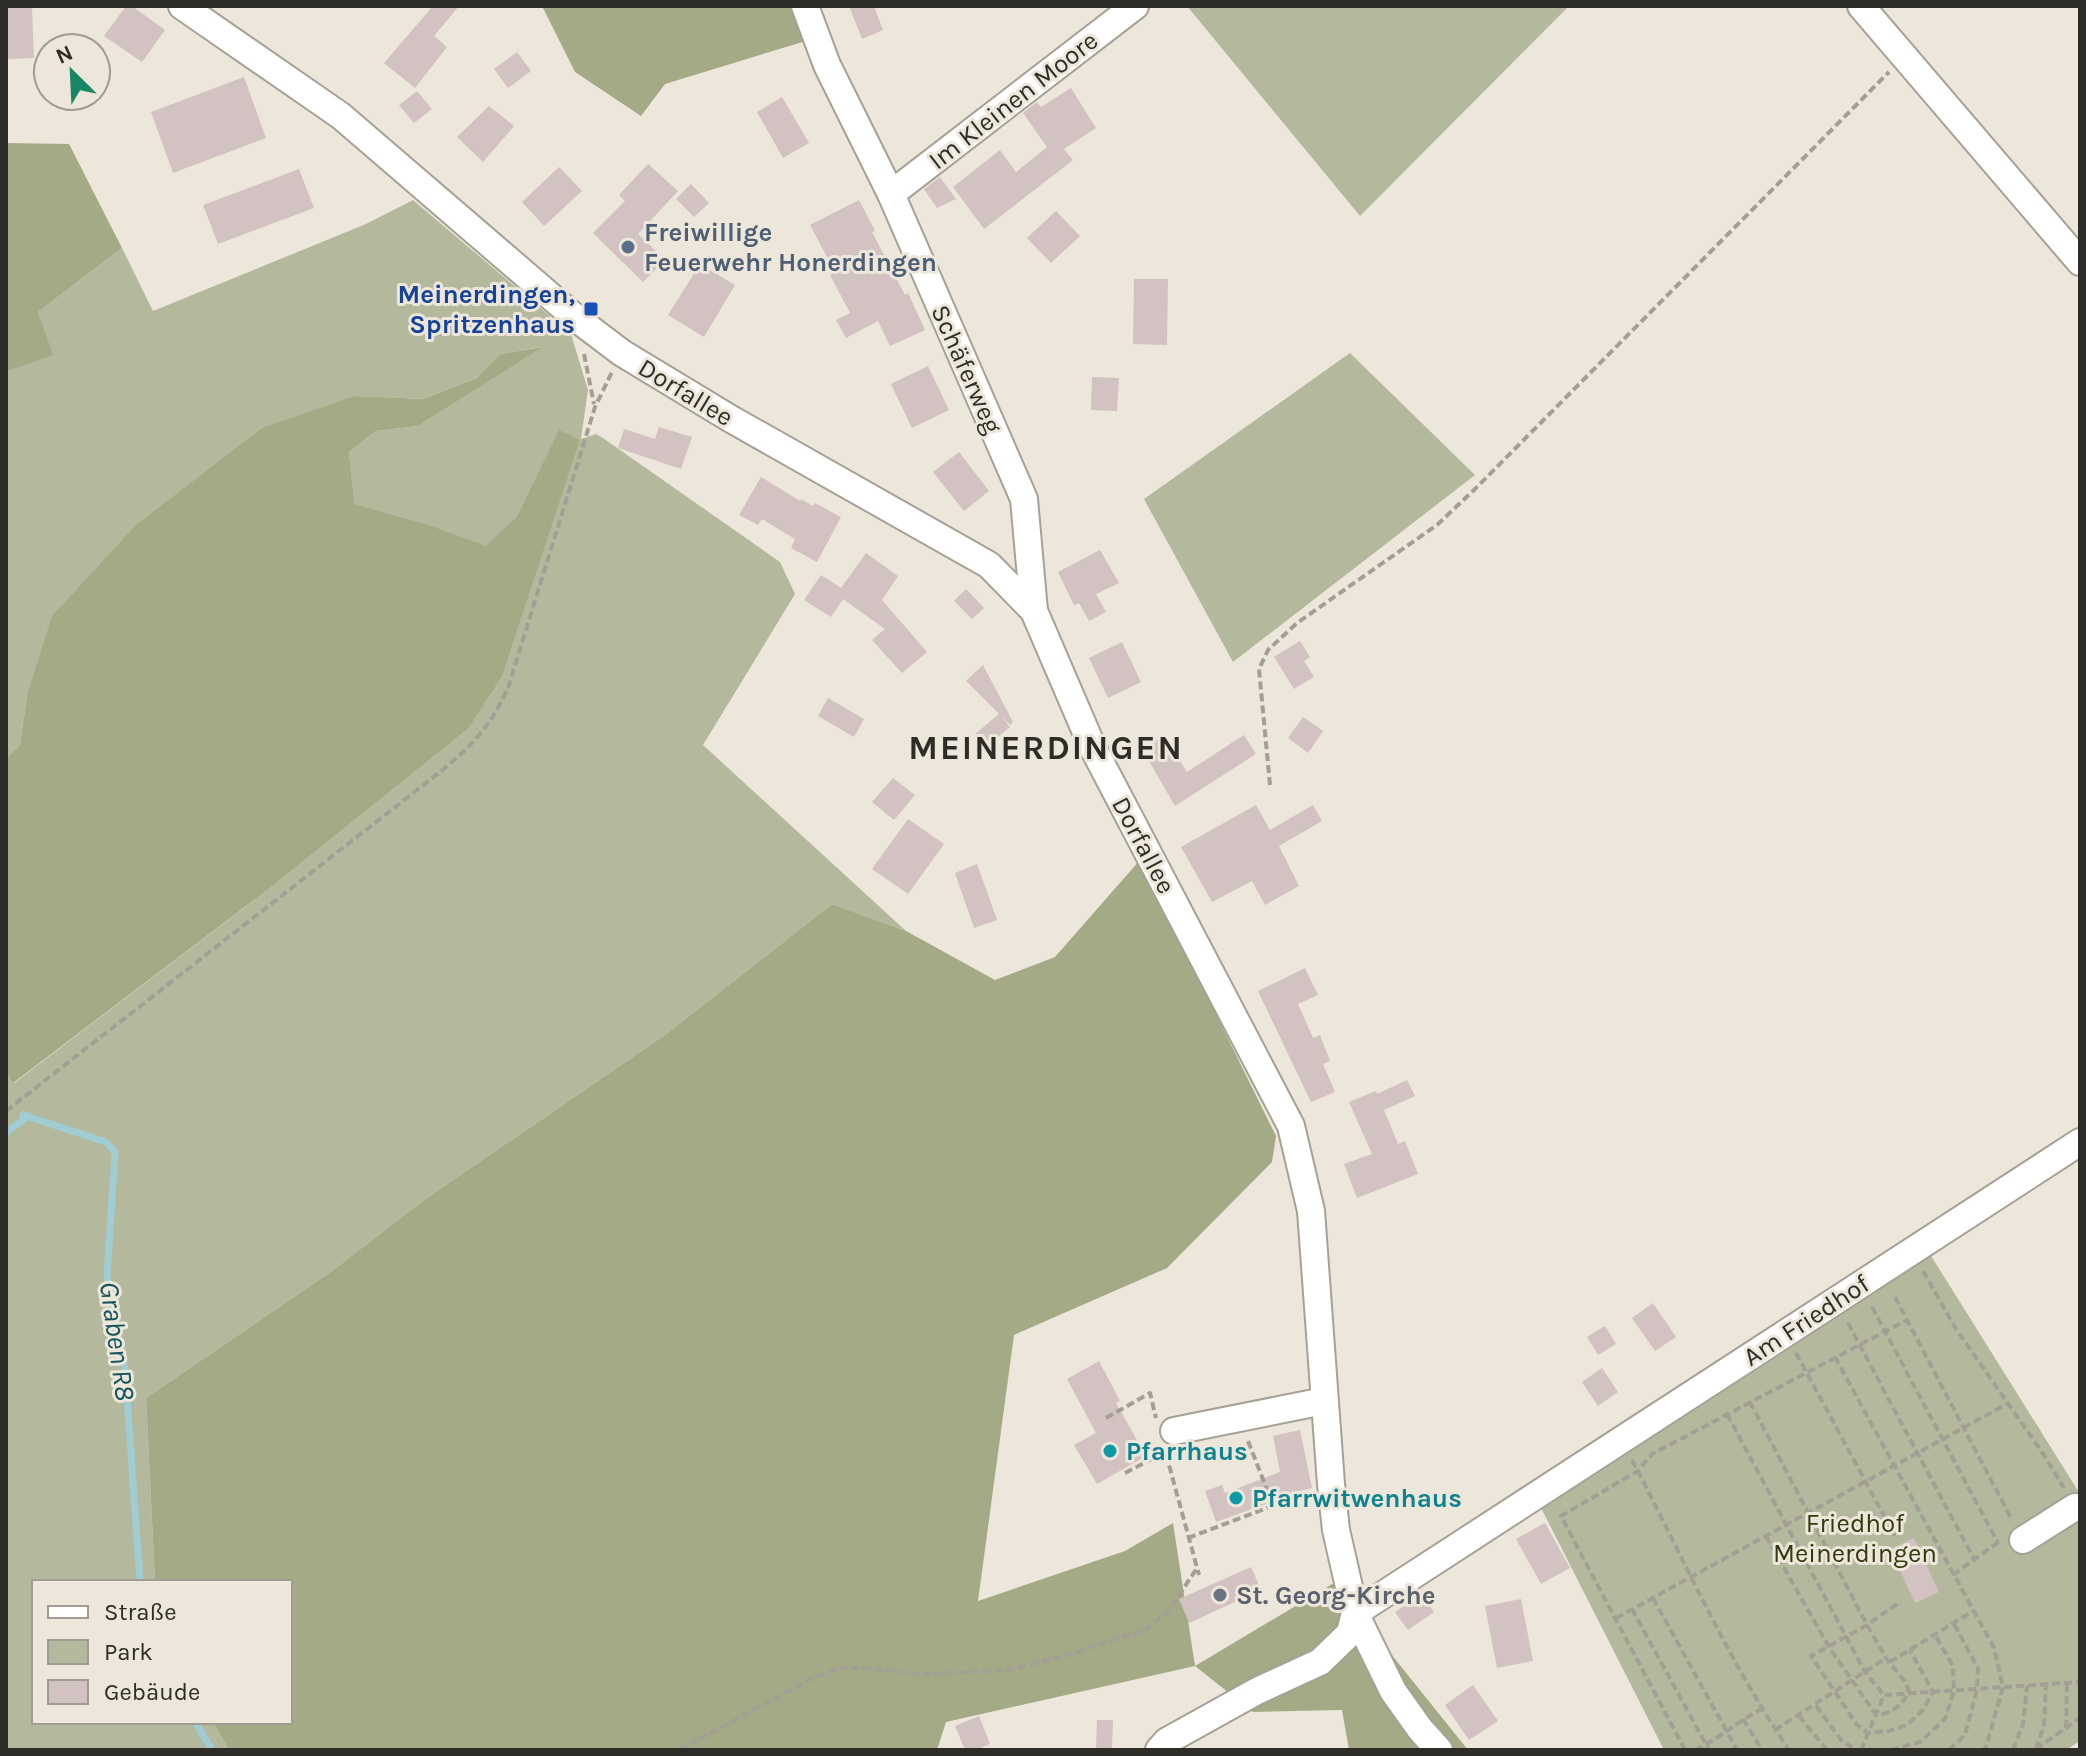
<svg xmlns="http://www.w3.org/2000/svg" width="2086" height="1756" font-family="Karla,sans-serif">
<rect width="100%" height="100%" fill="#ece7da"/>
<g fill="#b4b99d">
<path d="M1187,6H1569L1360,216Z"/>
<path d="M413,200L571,334L588,390L581,439L596,434L603,438L780,562L795,594L703,745L906,931L832,904L665,1035L424,1200L332,1271L146,1398L155,1582H34V1722H213L229,1750H6V1070L14,1083L270,888L468,729L580,440L559,431L517,516L487,547L427,524L353,504L349,452L376,431L418,426L540,347L502,354L477,378L423,399L355,396L27,695L20,745L6,758V372L52,355L38,312L122,248L153,311L366,224Z"/>
<path d="M1350,353L1475,475L1233,662L1144,499Z"/>
<path d="M1923,1243L2080,1494V1741L2066,1750H1664L1533,1492Z"/>
</g>
<g fill="#a4aa86">
<path d="M542,6H796L809,40L665,84L641,116L575,72Z"/>
<path d="M6,143L69,144L122,248L38,312L53,355L6,372Z"/>
<path d="M542,347L418,426L376,431L349,452L354,504L427,524L486,546L517,516L559,430L580,440L502,676L468,729L270,888L13,1083L6,1070V758L20,745L27,695L52,616L136,525L262,428L355,396L423,399L477,378L501,354Z"/>
<path d="M1140,860L1276,1136L1272,1162L1167,1268L1014,1335L978,1601L1125,1551L1173,1523L1195,1666L1334,1583L1468,1750H1349L1342,1710L1253,1712L1195,1666L946,1722L937,1750H229L213,1722H290V1582H155L146,1398L332,1271L424,1200L665,1035L832,904L906,931L995,980L1055,957Z"/>
</g>
<g fill="none" stroke-linecap="round" stroke-linejoin="round">
<g stroke="#9fcdd3" stroke-width="7">
<path d="M23,1115L106,1142L115,1152L107,1277L125,1369L140,1582"/>
<path d="M6,1133L28,1116"/>
<path d="M195,1722L212,1750"/>
</g>
</g>
<g fill="#d2c2c1">
<path d="M6,6H32L34,58L6,59Z"/>
<path d="M126,6H132L165,30L142,62L104,36Z"/>
<path d="M433,6H459L434,36L447,47L415,88L384,63Z"/>
<path d="M849,6H874L883,30L862,39Z"/>
<path d="M517,52L531,71L508,88L494,69Z"/>
<path d="M244,77L266,138L173,173L151,112Z"/>
<path d="M1071,88L1096,128L1064,149L1073,160L984,229L953,187L1000,150L1016,172L1047,147L1023,113L1037,102L1041,107Z"/>
<path d="M417,91L432,109L414,123L399,105Z"/>
<path d="M782,97L809,143L783,158L757,112Z"/>
<path d="M489,106L514,126L483,162L457,137Z"/>
<path d="M648,164L678,191L638,234L665,260L643,282L593,233L625,201L619,195Z"/>
<path d="M559,167L582,191L544,226L522,202Z"/>
<path d="M299,169L314,208L218,244L203,205Z"/>
<path d="M940,177L956,199L937,208L924,189Z"/>
<path d="M691,184L709,203L694,217L676,199Z"/>
<path d="M859,200L875,231L872,232L905,295L908,293L925,330L890,346L878,321L846,338L836,320L850,313L830,275L835,272L810,225Z"/>
<path d="M1056,211L1080,236L1051,263L1027,238Z"/>
<path d="M700,264L735,285L704,337L668,315Z"/>
<path d="M1134,279H1168L1167,345L1133,344Z"/>
<path d="M928,366L949,410L912,428L891,384Z"/>
<path d="M1092,377L1119,378L1117,411L1091,410Z"/>
<path d="M659,427L692,437L681,469L618,448L624,429L655,439Z"/>
<path d="M959,452L989,491L964,511L933,472Z"/>
<path d="M761,477L800,501L801,499L813,506L815,503L841,517L817,562L791,548L795,539L762,519L758,525L739,515Z"/>
<path d="M1100,550L1119,583L1096,594L1106,612L1089,621L1079,603L1074,605L1058,572Z"/>
<path d="M866,553L898,576L882,600L927,652L902,673L872,640L885,629L843,599L831,617L804,600L821,575L841,588Z"/>
<path d="M966,589L984,608L972,619L954,601Z"/>
<path d="M1300,641L1310,657L1304,661L1314,677L1294,689L1274,657Z"/>
<path d="M1122,642L1141,682L1108,698L1089,658Z"/>
<path d="M983,665L1013,722L1010,725L1000,715L1010,727L986,747L975,734L999,714L966,681Z"/>
<path d="M828,698L864,719L854,737L818,716Z"/>
<path d="M1303,717L1323,731L1308,753L1288,738Z"/>
<path d="M1164,735L1187,772L1244,735L1256,754L1175,806L1142,749Z"/>
<path d="M893,778L915,795L894,820L872,802Z"/>
<path d="M1256,805L1270,830L1313,805L1322,821L1279,846L1299,886L1265,905L1252,881L1212,902L1181,847Z"/>
<path d="M908,819L944,844L908,894L872,869Z"/>
<path d="M977,864L997,920L974,928L955,873Z"/>
<path d="M1305,968L1318,995L1298,1004L1313,1038L1320,1035L1330,1061L1323,1064L1335,1092L1311,1102L1258,991Z"/>
<path d="M1407,1080L1415,1096L1384,1110L1398,1144L1405,1141L1418,1174L1357,1198L1344,1164L1372,1154L1349,1102L1376,1091L1377,1094Z"/>
<path d="M1653,1303L1676,1337L1655,1351L1632,1318Z"/>
<path d="M1605,1326L1616,1344L1598,1355L1587,1337Z"/>
<path d="M1099,1361L1120,1401L1116,1403L1146,1456L1097,1484L1074,1445L1096,1433L1067,1379Z"/>
<path d="M1602,1368L1618,1392L1598,1406L1582,1382Z"/>
<path d="M1300,1430L1312,1488L1264,1499L1266,1504L1216,1522L1205,1491L1222,1485L1225,1493L1280,1472L1273,1436Z"/>
<path d="M1545,1523L1570,1568L1541,1584L1516,1539Z"/>
<path d="M1914,1538L1939,1592L1915,1603L1890,1549Z"/>
<path d="M1251,1567L1261,1590L1189,1623L1179,1599Z"/>
<path d="M1422,1595L1434,1612L1408,1630L1395,1612Z"/>
<path d="M1521,1599L1533,1661L1497,1668L1485,1606Z"/>
<path d="M1473,1685L1498,1721L1469,1740L1445,1705Z"/>
<path d="M979,1716L990,1744L976,1750H965L955,1726Z"/>
<path d="M1097,1720H1113L1112,1750H1096Z"/>
</g>
<g fill="none" stroke-linecap="round" stroke-linejoin="round">
<g stroke="#a6a195" stroke-width="30">
<g id="minor">
<path d="M182,6L341,116L577,319L622,353L731,419L989,565L1034,611L1092,746L1291,1126L1311,1211L1331,1484L1336,1530L1355,1613L1393,1691L1420,1729L1439,1750"/>
<path d="M805,6L827,65L891,194L1024,499L1034,611"/>
<path d="M1861,6L2080,262"/>
<path d="M891,194L1135,6"/>
<path d="M1174,1431L1324,1401"/>
<path d="M2023,1540L2075,1507"/>
<path d="M1355,1613L2080,1142"/>
<path d="M1159,1750L1167,1741L1257,1691L1320,1662L1350,1633L1355,1613"/>
</g>
</g>
<g stroke="#a39f95" stroke-width="4" stroke-dasharray="8 4" stroke-linecap="butt">
<path d="M584,354L594,404"/>
<path d="M1270,785L1259,669L1268,650L1297,623L1437,525L1474,490L1889,72"/>
<path d="M6,1111L440,772C474,744 489,728 508,688L595,407L612,372"/>
<path d="M1923,1271L1956,1329L2042,1452L2064,1488"/>
<path d="M1895,1297L2012,1520"/>
<path d="M1872,1307L1998,1543"/>
<path d="M1848,1323L1974,1559"/>
<path d="M1796,1353L1895,1536"/>
<path d="M1835,1357L1994,1648L2003,1687L1986,1747L1983,1750"/>
<path d="M1750,1402L1867,1625L1886,1658L1906,1683L1909,1693C1899,1707 1893,1713 1876,1715L1829,1647L1766,1536"/>
<path d="M1727,1414L1865,1672L1884,1695"/>
<path d="M1106,1418L1150,1393L1156,1418"/>
<path d="M1248,1441L1273,1505"/>
<path d="M1166,1454L1199,1575"/>
<path d="M1632,1460C1683,1557 1727,1659 1789,1750"/>
<path d="M1125,1473L1165,1452"/>
<path d="M1188,1538L1309,1492"/>
<path d="M1953,1575L2000,1541"/>
<path d="M1653,1598L1737,1750"/>
<path d="M1897,1604L1867,1625L1811,1656L1857,1725L1868,1733L1889,1731L1907,1725L1923,1710L1933,1692L1910,1650"/>
<path d="M1632,1609L1709,1750"/>
<path d="M1616,1618L2007,1404"/>
<path d="M1890,1662L1973,1611"/>
<path d="M1816,1706L1842,1741L1857,1750"/>
<path d="M1799,1716L1827,1750"/>
<path d="M1743,1719L1762,1750"/>
<path d="M2066,1728L2067,1683"/>
<path d="M1775,1730L1886,1658"/>
<path d="M2036,1749L2044,1725L2046,1684"/>
<path d="M2036,1749L2080,1718"/>
<path d="M679,1750L811,1679L839,1668H865L921,1674L1009,1670L1068,1655L1146,1629L1168,1612L1197,1568"/>
<path d="M1685,1750L1561,1516L1638,1471L1652,1454L1907,1320"/>
<path d="M1695,1750C1720,1738 1738,1721 1762,1709"/>
<path d="M1861,1750L1884,1695L2080,1682"/>
<path d="M1891,1750L1920,1742L1945,1719L1954,1691L1953,1666L1935,1635"/>
<path d="M1949,1750L1965,1735L1977,1689L1978,1668L1954,1624"/>
<path d="M2013,1750L2023,1724L2027,1686"/>
</g>
<use href="#minor" stroke="#fff" stroke-width="26"/>
</g>
<circle fill="#5c6f8a" stroke="#ece7da" stroke-width="3" cx="628" cy="247" r="8"/>
<rect fill="#1a4fb4" stroke="#ece7da" stroke-width="3" x="583" y="301" width="16" height="16" rx="4"/>
<g fill="#0f9aa8" stroke="#ece7da" stroke-width="3">
<circle cx="1110" cy="1451" r="8"/>
<circle cx="1236" cy="1498" r="8"/>
</g>
<circle fill="#6b7280" stroke="#ece7da" stroke-width="3" cx="1220" cy="1595" r="8"/>
<g text-anchor="middle" stroke-width="6" stroke-linejoin="round" paint-order="stroke">
<g font-size="26" fill="#2e2c27" stroke="#ece7da">
<text transform="translate(1013 100) rotate(-38)" y="9">Im Kleinen Moore</text>
<text transform="translate(967 369) rotate(66)" y="9">Schäferweg</text>
<text transform="translate(686 392) rotate(31)" y="9">Dorfallee</text>
<text transform="translate(1144 845) rotate(62)" y="9">Dorfallee</text>
<text transform="translate(1806 1320) rotate(-33)" y="9">Am Friedhof</text>
</g>
<g font-size="26" font-weight="bold" fill="#4e5e75" stroke="#ece7da" text-anchor="start">
<text x="644" y="241">Freiwillige<tspan x="644" dy="30">Feuerwehr Honerdingen</tspan></text>
</g>
<g font-size="26" font-weight="bold" fill="#164399" stroke="#ece7da" text-anchor="end">
<text x="575" y="303">Meinerdingen,<tspan x="575" dy="30">Spritzenhaus</tspan></text>
</g>
<g font-size="26" font-weight="bold" fill="#0d838f" stroke="#ece7da" text-anchor="start">
<text x="1126" y="1460">Pfarrhaus</text>
<text x="1252" y="1507">Pfarrwitwenhaus</text>
</g>
<g font-size="26" fill="#34390d" stroke="#ece7da">
<text x="1855" y="1532">Friedhof<tspan x="1855" dy="30">Meinerdingen</tspan></text>
</g>
<g font-size="26" font-weight="bold" fill="#5b616d" stroke="#ece7da" text-anchor="start">
<text x="1236" y="1604">St. Georg-Kirche</text>
</g>
<g font-size="28" font-style="italic" fill="#14565c" stroke="#ece7da">
<text transform="translate(118 1341) rotate(82)" y="10">Graben R8</text>
</g>
<g font-size="34" font-weight="bold" letter-spacing="2" fill="#2e2c27" stroke="#ece7da">
<text x="1046" y="759">MEINERDINGEN</text>
</g>
</g>
<rect width="2086" height="1756" fill="none" stroke="#2e2c27" stroke-width="16"/>
<rect x="32" y="1580" width="260" height="144" fill="#ece7da" stroke="#a09c92" stroke-width="2"/>
<rect x="48" y="1606" width="40" height="12" fill="#ffffff" stroke="#a09c92" stroke-width="2"/>
<text x="104" y="1620" font-size="24" fill="#2e2c27">Straße</text>
<rect x="48" y="1640" width="40" height="24" fill="#b4b99d" stroke="#a09c92" stroke-width="2"/>
<text x="104" y="1660" font-size="24" fill="#2e2c27">Park</text>
<rect x="48" y="1680" width="40" height="24" fill="#d2c2c1" stroke="#a09c92" stroke-width="2"/>
<text x="104" y="1700" font-size="24" fill="#2e2c27">Gebäude</text>
<g transform="translate(72 72) rotate(336)"><circle r="38" fill="#ece7da" stroke="#a09c92" stroke-width="2"/>
<path d="M0-6L14 30L0 20L-14 30Z" fill="#198765"/>
<text y="-12" font-size="22" font-weight="bold" text-anchor="middle" fill="#2e2c27">N</text>
</g>
</svg>
